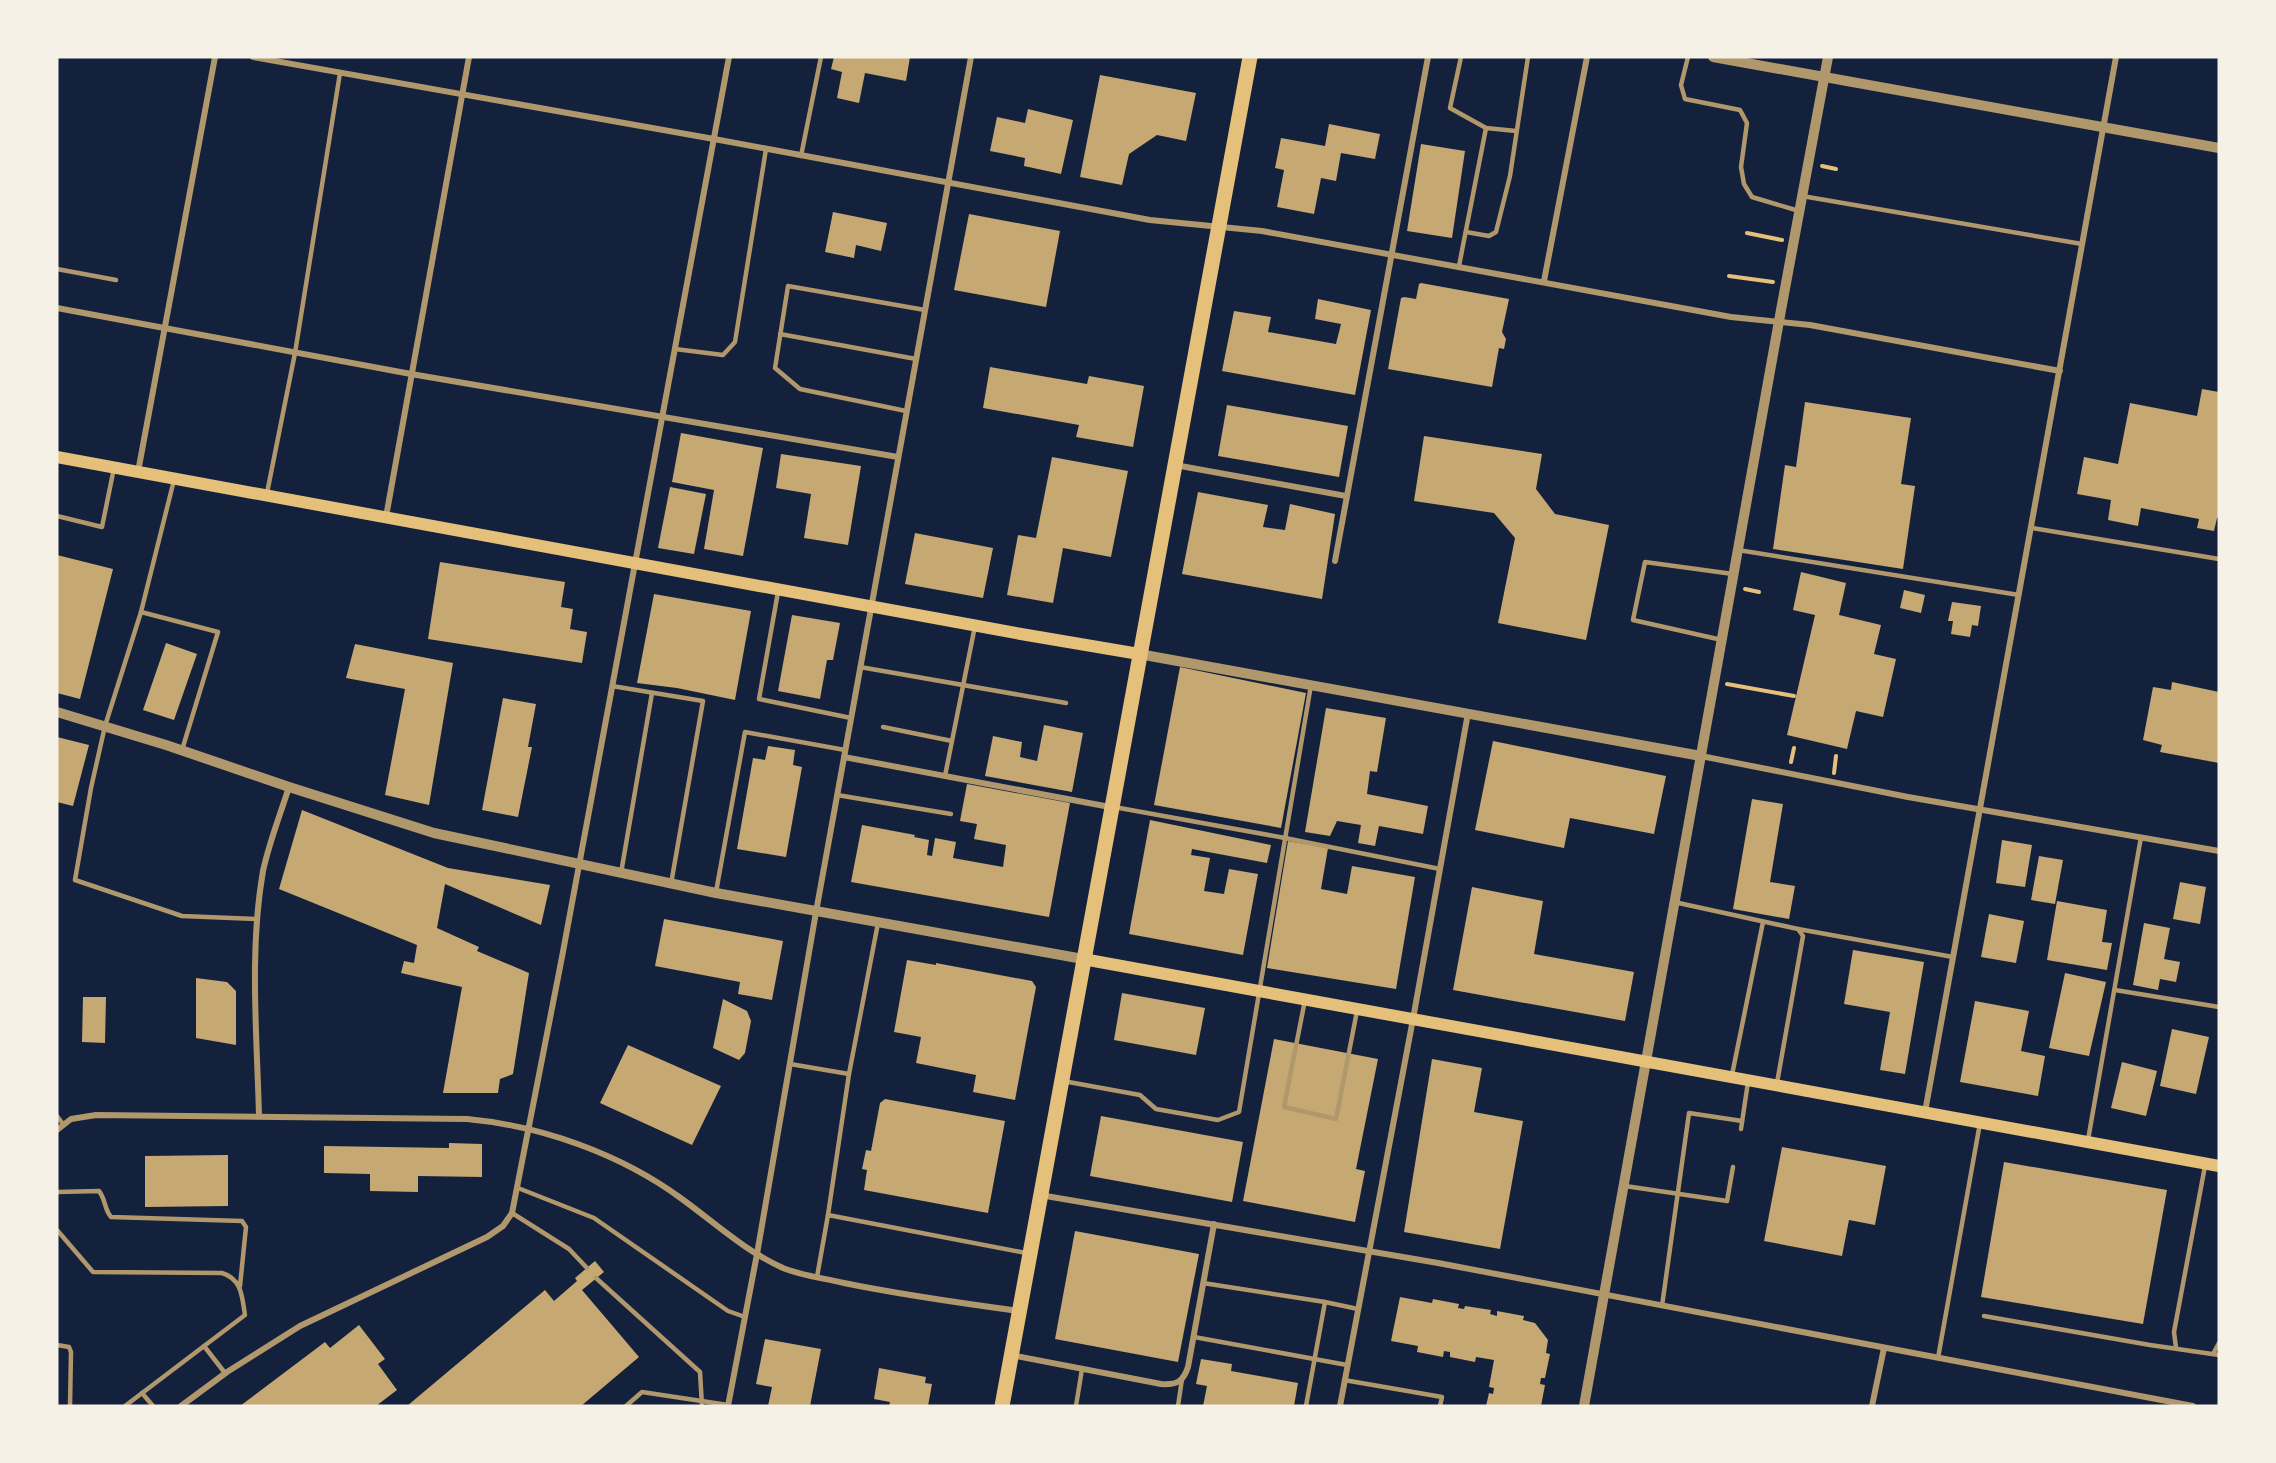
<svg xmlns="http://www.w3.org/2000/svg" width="2276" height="1463" font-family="'Space Grotesk',sans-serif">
<rect width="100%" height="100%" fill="#14213d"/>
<g fill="#c6a872">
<path d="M834,57H910L906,81L865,73L859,103L837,98L842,72L831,69Z"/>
<path d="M1100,75L1196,93L1186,141L1157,135L1129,154L1122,185L1080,177Z"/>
<path d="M1028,109L1073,120L1061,174L1024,166L1025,158L990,151L997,117L1025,123Z"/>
<path d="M1329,124L1380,134L1375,159L1341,153L1336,181L1321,178L1314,214L1277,207L1284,170L1275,168L1281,138L1325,146Z"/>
<path d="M1421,144L1465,151L1452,238L1407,231Z"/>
<path d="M833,212L887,223L881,251L856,245L854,258L825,252Z"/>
<path d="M969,214L1060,231L1046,307L954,290Z"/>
<path d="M1421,283L1509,299L1502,332L1506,339L1504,349L1499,348L1492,387L1388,369L1401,298L1404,297L1416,299L1419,284Z"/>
<path d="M1318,299L1371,310L1355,395L1222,371L1234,311L1271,317L1268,332L1336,344L1341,324L1315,319Z"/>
<path d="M990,367L1087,384L1089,376L1144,386L1133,447L1076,437L1079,425L983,408Z"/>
<path d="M2202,389L2219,392V518H2217L2214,531L2197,528L2199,519L2141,508L2138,526L2108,520L2111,500L2077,494L2084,457L2118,464L2130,403L2197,416Z"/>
<path d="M1805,402L1911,418L1901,484L1915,486L1903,569L1773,549L1785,465L1796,467Z"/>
<path d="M1227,405L1348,426L1339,477L1218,456Z"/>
<path d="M681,433L763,448L743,556L704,549L714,490L672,482Z"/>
<path d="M1424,436L1542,454L1536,489L1555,514L1609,525L1586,640L1498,623L1515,538L1494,513L1414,501Z"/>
<path d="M781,454L861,466L848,545L804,538L811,494L776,488Z"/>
<path d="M1052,457L1128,471L1111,557L1063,548L1053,603L1007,595L1018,535L1036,538Z"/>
<path d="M670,487L706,494L694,554L658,548Z"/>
<path d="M1198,492L1268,505L1263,527L1285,530L1290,504L1335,514L1322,599L1182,574Z"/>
<path d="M915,533L993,548L983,598L905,584Z"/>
<path d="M57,555L113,569L80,699L57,693Z"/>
<path d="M440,562L565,582L561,607L573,609L570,629L587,632L582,663L428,639Z"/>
<path d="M1801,572L1846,583L1839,615L1881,625L1874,654L1896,659L1883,717L1856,711L1847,749L1787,735L1815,615L1793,610Z"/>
<path d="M1904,590L1925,595L1921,613L1900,608Z"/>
<path d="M654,594L751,611L735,700L677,688L637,683Z"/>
<path d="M1952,602L1981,606L1978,626L1972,625L1970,637L1951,634L1953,621H1948Z"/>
<path d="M792,615L840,623L833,660H827L820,699L778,691Z"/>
<path d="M166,643L197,654L174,720L143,710Z"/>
<path d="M355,644L453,663L429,805L385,795L405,689L346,678Z"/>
<path d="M1180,667L1306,693L1281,828L1154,805Z"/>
<path d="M2172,682L2219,692V763L2160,752L2162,745L2143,740L2153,687L2171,690Z"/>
<path d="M503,698L536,704L528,747H532L518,817L482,810Z"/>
<path d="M1326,708L1386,718L1377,772L1370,771L1367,794L1428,806L1423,834L1379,826L1375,846L1358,843L1361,825L1337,821L1330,836L1305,832Z"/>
<path d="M1044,725L1083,733L1072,792L985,776L993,736L1022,742L1020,757L1037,761Z"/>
<path d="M57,737L89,745L73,806L57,802Z"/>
<path d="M1493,741L1666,776L1654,834L1570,818L1564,848L1475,830Z"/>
<path d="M768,746L795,750L793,765L802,767L786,857L737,849L753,758L765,760Z"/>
<path d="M967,784L1070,803L1049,917L851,882L862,825L915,835L914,837L929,840L927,855L932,856L935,838L956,842L953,858L1003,867L1006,845L974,839L977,824L960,821Z"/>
<path d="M1752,799L1783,804L1770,882L1795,886L1789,919L1733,909Z"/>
<path d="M302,810L448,868L550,885L541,925L445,884L437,928L479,947L477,951L529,973L513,1074L500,1079L498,1093H443L462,987L401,973L404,961L414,963L417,945L279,889Z"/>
<path d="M1150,820L1271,845L1267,863L1192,849L1191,855L1210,858L1204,891L1224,894L1229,869L1258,874L1243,955L1129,934Z"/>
<path d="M2002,840L2032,845L2025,887L1996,883Z"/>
<path d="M1288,841L1328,848L1321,889L1347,894L1352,866L1415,877L1396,989L1267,968Z"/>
<path d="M2039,856L2063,860L2055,904L2031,900Z"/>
<path d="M2180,882L2206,887L2200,924L2173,919Z"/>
<path d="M1472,887L1543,901L1534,954L1634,972L1625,1021L1453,990Z"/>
<path d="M2057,901L2107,910L2102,942L2112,943L2107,970L2047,960Z"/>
<path d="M1989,914L2024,921L2016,963L1981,957Z"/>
<path d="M664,919L783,941L772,1000L738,994L740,982L655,966Z"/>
<path d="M2144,923L2170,928L2164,959L2180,962L2176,982L2160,979L2158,990L2133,985Z"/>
<path d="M1853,950L1924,962L1905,1074L1880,1070L1890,1012L1844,1004Z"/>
<path d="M907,960L936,965V963L1032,981L1036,987L1015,1100L973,1092L976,1075L916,1063L921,1037L894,1032Z"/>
<path d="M2065,973L2106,982L2089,1056L2049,1048Z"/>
<path d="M196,978L227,982L236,991V1045L196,1038Z"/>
<path d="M1122,993L1205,1008L1196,1055L1114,1040Z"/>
<path d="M83,997H106L105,1043L82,1042Z"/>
<path d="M723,999L747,1011L751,1021L745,1053L739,1060L713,1048Z"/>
<path d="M1975,1001L2029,1011L2021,1051L2045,1056L2038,1096L1960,1082Z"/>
<path d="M2172,1029L2209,1037L2196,1094L2160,1086Z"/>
<path d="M1274,1039L1378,1059L1356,1169L1365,1171L1355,1222L1243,1201Z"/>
<path d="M628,1045L721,1086L692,1145L600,1103Z"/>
<path d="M1432,1059L1482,1068L1474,1112L1523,1121L1500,1249L1404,1232Z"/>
<path d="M2122,1062L2157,1071L2146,1116L2111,1108Z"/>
<path d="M885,1099L1005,1121L988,1213L864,1190L867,1170L862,1169L866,1150L871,1151L880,1103Z"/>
<path d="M1101,1116L1243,1142L1232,1202L1090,1176Z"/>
<path d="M449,1143L482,1144V1177L418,1176V1192L370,1191V1174L324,1173V1146L449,1148Z"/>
<path d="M1782,1147L1886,1166L1875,1225L1849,1220L1842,1256L1764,1241Z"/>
<path d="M228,1155V1206L145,1207V1156Z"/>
<path d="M2004,1162L2167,1190L2143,1324L1981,1297Z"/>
<path d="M1075,1231L1199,1254L1178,1362L1055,1339Z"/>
<path d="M595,1261L604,1272L582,1290L639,1357L581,1406H407L545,1290L554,1301L577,1281L575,1278Z"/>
<path d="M1400,1297L1432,1303L1433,1299L1459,1304L1458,1308L1464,1309L1465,1306L1491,1310L1490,1314L1497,1316V1311L1524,1316L1523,1320L1535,1323L1548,1340L1546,1353L1550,1354L1545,1378H1541L1540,1384L1545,1385L1541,1406H1486L1489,1393L1493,1394L1494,1388L1489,1387L1494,1360L1476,1357L1475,1362L1450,1357V1352L1444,1351L1443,1357L1417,1352L1418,1346L1391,1341Z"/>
<path d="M359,1325L385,1359L378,1364L397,1390L376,1406H240L325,1342L330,1348Z"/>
<path d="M765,1339L821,1349L810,1406H768L772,1387L756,1384Z"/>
<path d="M1201,1359L1232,1364L1231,1371L1298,1383L1294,1406H1203L1207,1386L1196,1384Z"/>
<path d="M879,1368L926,1377L925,1383L932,1384L928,1406H889L890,1402L874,1399Z"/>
</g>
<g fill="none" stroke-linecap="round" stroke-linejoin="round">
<g stroke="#e5c07b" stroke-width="4">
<path d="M1822,166L1836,169"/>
<path d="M1747,233L1782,240"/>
<path d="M1729,276L1773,282"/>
<path d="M1745,589L1759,592"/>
<path d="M1727,684L1794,696"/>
<path d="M1791,762L1794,748"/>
<path d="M1834,773L1836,756"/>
</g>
<g stroke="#b1986c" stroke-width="4.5">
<path d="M1461,57L1450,108L1486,128L1516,131"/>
<path d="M1688,57L1681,85L1685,99L1740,110L1747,123L1741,167L1744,184L1752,197L1799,211"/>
<path d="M801,156L821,57"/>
<path d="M1802,196L2082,244"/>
<path d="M1466,232L1489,236L1496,232L1510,176L1528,57"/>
<path d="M1459,266L1486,128"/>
<path d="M57,269L116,280"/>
<path d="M780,334L916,359"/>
<path d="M675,349L723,355L735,342L766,149"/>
<path d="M906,411L800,389L775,368L788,286L925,310"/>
<path d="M267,493L295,353L340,73"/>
<path d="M57,516L102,527L114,468"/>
<path d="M2032,528L2219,559"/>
<path d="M1738,550L2019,595"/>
<path d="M778,592L759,699L851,718"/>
<path d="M141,612L174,480"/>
<path d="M1722,640L1633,620L1645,562L1733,574"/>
<path d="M860,667L1066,703"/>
<path d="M612,686L703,701L671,884"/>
<path d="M883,727L952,741"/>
<path d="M182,750L218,632L141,612L105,726L91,788L75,880L182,916L258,919"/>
<path d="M945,776L975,626"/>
<path d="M837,795L951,814"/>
<path d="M1114,807L1285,838L1440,869"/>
<path d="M621,873L652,693"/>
<path d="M716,892L745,732L845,750"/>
<path d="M1674,902L1798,929L1803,936L1777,1083"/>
<path d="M878,923L849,1074L828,1215L1026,1253"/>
<path d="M1798,929L1953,957"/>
<path d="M2115,990L2219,1007"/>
<path d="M1305,1000L1284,1107L1336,1119L1357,1011"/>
<path d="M790,1064L849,1074"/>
<path d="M1732,1075L1763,922"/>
<path d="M1063,1081L1140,1095L1156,1109L1218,1120L1239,1112L1311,685"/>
<path d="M57,1116L63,1124"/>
<path d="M1741,1129L1748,1082"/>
<path d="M2088,1140L2141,837"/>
<path d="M1625,1186L1727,1201L1733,1167"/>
<path d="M518,1188L594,1218L728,1311L745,1317"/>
<path d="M57,1192L99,1191C106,1200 104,1209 111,1217L242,1221L246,1227L240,1286"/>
<path d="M512,1213L569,1249L587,1268"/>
<path d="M57,1230L93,1272L222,1273C242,1279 242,1297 245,1315L125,1406"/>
<path d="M817,1277L828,1215"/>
<path d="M596,1278L700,1372L702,1406"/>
<path d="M1203,1283L1325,1302L1306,1406"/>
<path d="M1325,1302L1358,1309"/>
<path d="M1662,1306L1689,1113L1742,1121"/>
<path d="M1984,1316L2150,1345L2219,1355"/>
<path d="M1194,1337L1347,1365"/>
<path d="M57,1345L69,1347L71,1352L70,1406"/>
<path d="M204,1346L225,1373"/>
<path d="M2176,1348L2174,1332L2205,1166"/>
<path d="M2213,1354L2219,1343"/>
<path d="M1938,1358L1980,1123"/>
<path d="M1344,1380L1442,1397L1440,1406"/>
<path d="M142,1393L153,1406"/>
<path d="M626,1406L642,1392L728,1405"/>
<path d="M1076,1406L1082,1369"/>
<path d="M1178,1406L1182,1379"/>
</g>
<g stroke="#b1986c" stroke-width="6">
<path d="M253,57L714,139L1150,220L1262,231L1731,317L1810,325L2060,371"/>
<path d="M1544,281L1587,57"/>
<path d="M57,308L411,374L898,457"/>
<path d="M1175,465L1346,496"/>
<path d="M138,472L215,57"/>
<path d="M386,517L469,57"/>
<path d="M1335,561L1428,57"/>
<path d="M1701,756L1908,797L2219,851"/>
<path d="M844,757L1110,807"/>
<path d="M1925,1112L2116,57"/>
<path d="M259,1116C257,1035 249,951 263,871C269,843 280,815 289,787"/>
<path d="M57,1130L71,1119L96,1115L467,1119C542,1126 621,1154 682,1199C715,1223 745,1251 783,1268C802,1276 824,1278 844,1283C902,1295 960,1303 1019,1311"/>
<path d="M1040,1195L1438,1263L2193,1406"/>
<path d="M1011,1355L1161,1384C1177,1385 1183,1382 1188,1367L1214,1224"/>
<path d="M181,1406L227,1372L300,1326L487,1237L503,1226L512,1213L562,957L729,57"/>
<path d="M728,1406L757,1254L816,912L971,57"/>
<path d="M1340,1406L1413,1019L1468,713"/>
<path d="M1872,1406L1884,1348"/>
</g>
<g stroke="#b1986c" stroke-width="10">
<path d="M1713,57L2219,148"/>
<path d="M1139,654L1701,756"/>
<path d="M57,712L166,745L289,787L434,833L716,893L1083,959"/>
<path d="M1584,1406L1781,310L1828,57"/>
</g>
<g stroke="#e5c07b" stroke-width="12">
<path d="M57,457L1021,634L1139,654"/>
<path d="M1083,959L2219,1166"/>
</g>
<path stroke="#e5c07b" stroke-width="15" d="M1002,1406L1250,57"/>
</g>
<rect width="2276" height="1463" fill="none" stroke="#f6f1e7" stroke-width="117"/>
</svg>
